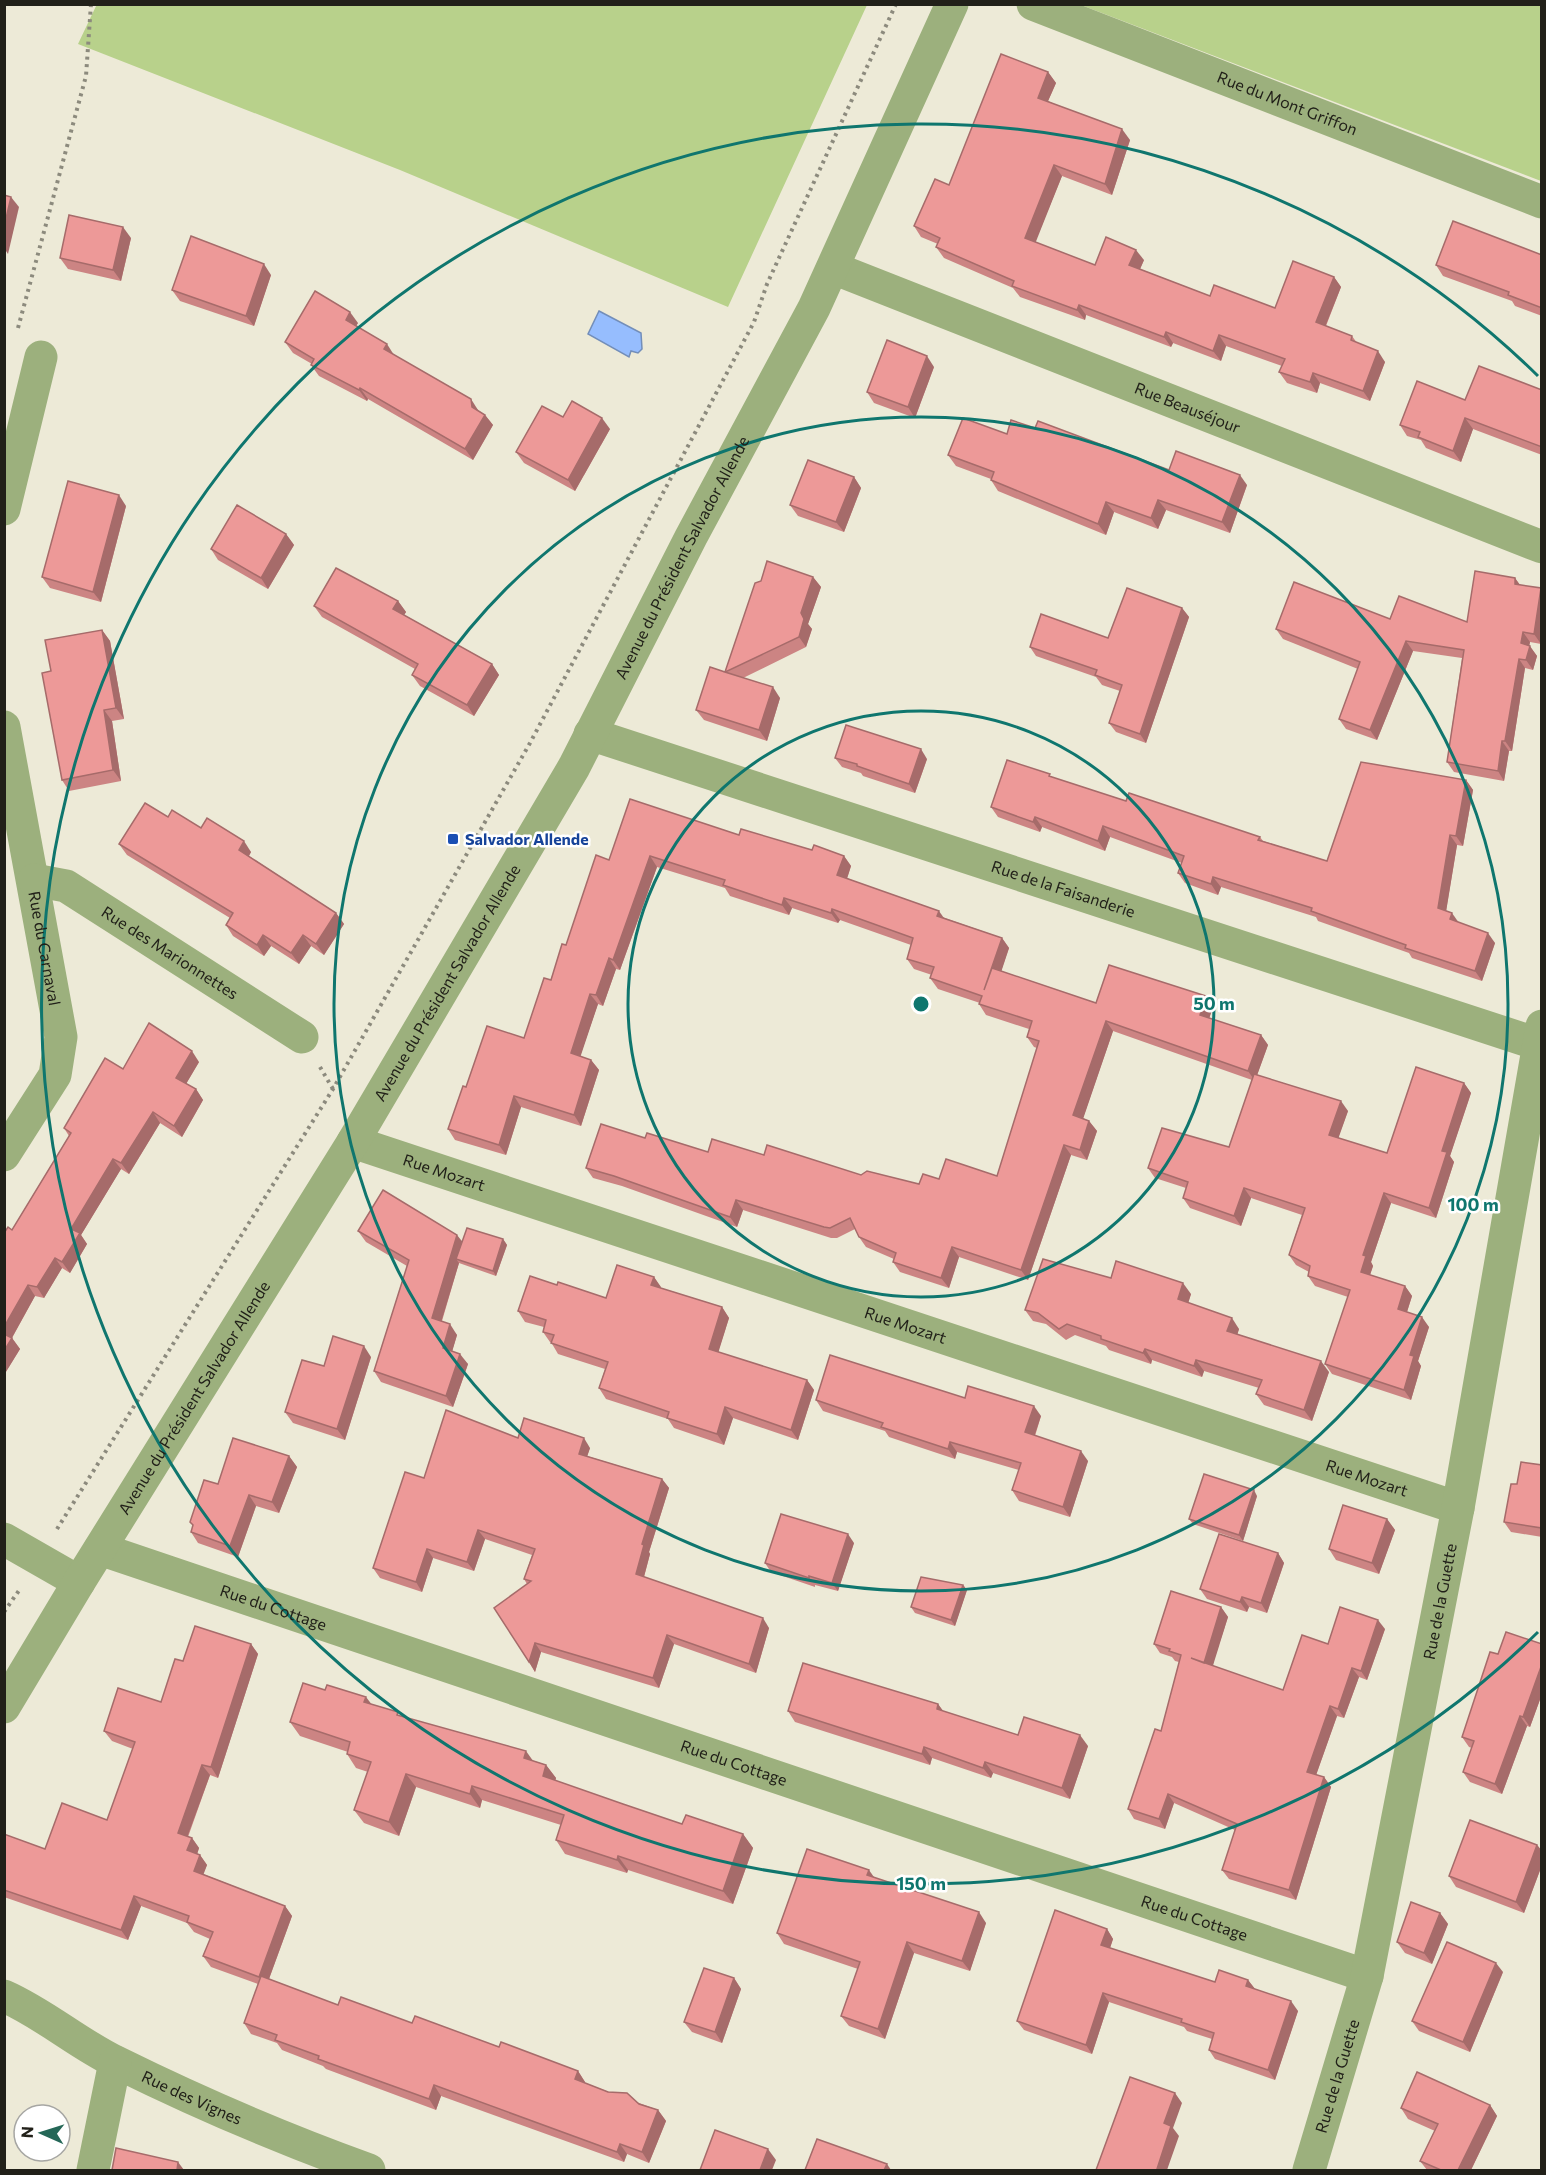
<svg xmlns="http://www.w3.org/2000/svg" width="1546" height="2175" font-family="Commissioner,sans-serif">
<rect width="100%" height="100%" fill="#edead7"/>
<g fill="#b8d18b">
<path d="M97,4H867V5L728,307L400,170L78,44Z"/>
<path d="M1081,5H1541V181Z"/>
</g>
<path fill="#96bdfe" stroke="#738eb9" stroke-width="1.5" d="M599,311L641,333L642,349L638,353L631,351L629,357L588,334Z"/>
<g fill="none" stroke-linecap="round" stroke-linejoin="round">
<g stroke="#8c8a7d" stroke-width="4" stroke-dasharray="3 4.5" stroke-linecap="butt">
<path d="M18,328L86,76L91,4"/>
<path d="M320,1067L333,1089"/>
<path d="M57,1529L333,1089L530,743L754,322L767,284L896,4"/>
<path d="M4,1612L20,1589"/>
</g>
<g stroke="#9cb07d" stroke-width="33">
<path id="s1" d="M1033,4L1542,202"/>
<path id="s2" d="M833,268L1542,547"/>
<path d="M4,509L41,357"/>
<path id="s3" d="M4,727L61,1037L55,1075L4,1155"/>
<path id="s4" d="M590,734L1538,1044"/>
<path id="s5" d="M34,880L66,886L302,1037"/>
<path id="s6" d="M353,1142L1458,1508"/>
<path d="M4,1539L79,1582"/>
<path id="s7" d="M100,1549L1367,1976"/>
<path id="s8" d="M4,1707L79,1582L353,1142L574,767L691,537L814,308L952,4"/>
<path id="s9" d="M4,1996C45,2014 78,2044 118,2063C199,2103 283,2139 369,2170"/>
<path d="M93,2170L115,2062"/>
<path id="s10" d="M1309,2170L1367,1976L1458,1508L1542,1026"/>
</g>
</g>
<g fill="#cc8483">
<path d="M1048,72L1056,83L1048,101L1130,140L1112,195L1062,176L1035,242L1095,265L1144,260L1140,269L1210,296L1275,308L1334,277L1341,287L1326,326L1352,336L1357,343L1385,362L1370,401L1320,383L1317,393L1287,383L1279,372L1282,366L1226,346L1221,361L1173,343L1171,347L1086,315L1085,320L1020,297L1013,288L944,258L936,247L938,244L921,237L914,226Z"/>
<path d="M131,238L121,281L68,269L60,258Z"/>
<path d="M1542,255V316L1515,306L1512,301L1443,276L1436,265Z"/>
<path d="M271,275L254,326L180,301L172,290Z"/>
<path d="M358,323L356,326L394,355L485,415L493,425L473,460L368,399L367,401L319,376L311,365L312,364L293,353L285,342Z"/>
<path d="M934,367L915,418L874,403L867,392Z"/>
<path d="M1542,390V455L1473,429L1461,462L1426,448L1421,440L1407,436L1400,425L1465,400Z"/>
<path d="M1035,428L1169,470L1247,485L1230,533L1166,510L1158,529L1114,512L1106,535L998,491L991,480V479L956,466L948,455L1007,434Z"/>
<path d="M610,429L575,491L524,463L516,452Z"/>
<path d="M854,477L861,488L844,532L798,516L790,505Z"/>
<path d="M126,506L101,602L50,588L42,577Z"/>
<path d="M286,534L294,545L268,589L218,560L211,549Z"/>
<path d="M813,577L821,587L808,624L812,629L806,647L743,678L780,698L767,741L704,720L696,710L725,672Z"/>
<path d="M1515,578L1520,585L1542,589V641L1541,644L1530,642L1529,646L1537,656L1533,670L1525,668L1512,751H1509L1504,781L1454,772L1447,762L1462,658L1413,651L1377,740L1346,729L1339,719L1358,669L1283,639L1276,629L1390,619L1467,622Z"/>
<path d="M398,601L406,612L404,615L492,664L499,675L474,716L420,686L412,675L415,669L322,617L314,606Z"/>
<path d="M1182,608L1189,617L1146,743L1116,732L1109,723L1120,691L1102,685L1096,677L1036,656L1030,647L1108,638Z"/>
<path d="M102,630L110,641L124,719L112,721L121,781L69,791L62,780L51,671Z"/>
<path d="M835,758L927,759L915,793L863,776L861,773L842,767Z"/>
<path d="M1052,777L1126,801L1260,837L1263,841L1327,861L1466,780L1473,790L1463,846L1457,845L1446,911L1458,922L1495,943L1482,981L1412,958L1409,953L1318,921L1316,917L1221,887L1218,895L1185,883L1178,873L1182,863L1110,837L1105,851L1042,827L1040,832L998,817L991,807Z"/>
<path d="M201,828L251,852L249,856L336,913L344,924L324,955L311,946L299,964L271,946L264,956L233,936L226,925L230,918L127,855L119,844Z"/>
<path d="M739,835L844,856L851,866L847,878L945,918L1002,938L1009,948L1001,971L1096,1003L1213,1007L1209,1018L1261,1035L1268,1045L1257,1075L1348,1111L1338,1138L1387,1153L1464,1083L1471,1093L1450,1156L1454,1162L1436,1218L1391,1203L1371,1262L1373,1266L1370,1275L1405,1286L1412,1296L1407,1312L1429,1327L1418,1361L1421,1366L1411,1400L1332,1374L1325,1364L1348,1297L1315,1286L1308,1276L1309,1272L1296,1265L1289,1255L1302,1215L1251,1198L1241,1226L1190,1208L1183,1198L1186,1188L1155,1178L1148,1168L1229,1147L1252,1080L1113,1031L1083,1118L1089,1121L1097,1131L1087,1160L1071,1155L1028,1280L959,1257L949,1288L900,1272L893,1262L894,1259L866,1247L859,1237L855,1229L837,1238H831L743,1210L737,1227L622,1186L593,1178L586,1168L645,1138L708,1152L764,1155L861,1175L919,1184L939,1179L997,1176L1037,1048L1034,1047L1027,1037L1029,1029L986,1015L979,1004L980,1003L938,989L930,978L932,975L914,969L907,959L911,945L840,920L838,923L792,908L789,915L730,896L725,888L657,867L620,970L616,969L603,1006L598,1004L580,1056L591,1060L599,1070L581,1126L521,1107L506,1155L455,1140L448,1129L466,1087L524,1038L566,945L609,860Z"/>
<path d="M199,1062L186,1084L196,1089L203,1100L182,1137L160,1123L129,1174L121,1169L81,1235L87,1244L70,1273L62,1268L44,1298L35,1296L12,1338L20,1349L4,1375V1233L12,1230L69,1136L64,1128L123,1069Z"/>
<path d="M358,1231L462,1241L503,1239L507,1245L496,1276L459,1263L442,1321L457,1335L452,1351L468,1364L453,1407L381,1382L374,1371L407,1266L366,1242Z"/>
<path d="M654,1277L661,1288L722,1307L729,1318L718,1352L807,1380L814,1390L798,1440L733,1418L724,1445L674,1428L668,1419L606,1399L599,1388L605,1369L558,1354L551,1342H550L543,1332L544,1327L525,1322L518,1311L557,1285L606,1298Z"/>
<path d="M1111,1278L1191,1294L1188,1303L1239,1329L1237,1335L1329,1372L1312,1421L1264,1405L1256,1394L1259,1388L1204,1371L1202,1377L1152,1360L1151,1364L1109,1350L1106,1346L1075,1335L1066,1340L1046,1324L1033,1321L1025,1310Z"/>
<path d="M371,1357L345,1440L293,1423L285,1412L324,1366Z"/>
<path d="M965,1398L1041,1416L1035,1436L1088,1461L1070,1517L1019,1501L1012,1490L1019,1470L957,1452L955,1459L889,1437L885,1431L823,1411L816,1400Z"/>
<path d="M518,1438L590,1448L587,1456L662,1479L669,1488L649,1552L650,1554L644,1577L769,1628L756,1673L674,1644L659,1688L541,1652L535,1672L529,1662L527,1584L524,1579L532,1555L485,1539L474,1571L433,1558L422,1592L380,1578L373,1568L424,1478Z"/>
<path d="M289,1456L297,1467L279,1513L256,1506L238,1557L198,1543L191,1532L193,1525L190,1522Z"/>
<path d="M1542,1465V1537L1511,1532L1504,1522L1517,1484Z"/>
<path d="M1257,1496L1243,1541L1193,1524L1189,1519Z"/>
<path d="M1387,1519L1395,1530L1379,1574L1336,1560L1329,1549Z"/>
<path d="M854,1543L838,1591L815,1585V1587L771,1572L765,1563Z"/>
<path d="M1278,1553L1284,1563L1267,1613L1249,1607L1247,1612L1207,1599L1200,1589Z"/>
<path d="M963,1585L967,1590L955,1626L915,1613L911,1607Z"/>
<path d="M1221,1607L1228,1617L1212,1666L1283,1690L1328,1644L1385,1629L1367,1680L1359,1677L1344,1718L1337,1716L1316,1775L1324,1777L1331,1787L1296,1900L1229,1879L1222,1870L1235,1830L1174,1803L1165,1829L1134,1819L1128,1809L1161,1731L1179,1662L1175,1661L1172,1657L1160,1653L1154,1644Z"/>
<path d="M251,1644L258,1654L218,1778L210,1775L188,1837L192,1838L199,1848L197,1854L200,1855L207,1865L203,1874L285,1906L292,1916L269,1979L338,2005L412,2023L499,2047L578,2071L585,2082V2083L658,2110L666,2121L649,2163L627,2154L624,2162L441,2096L436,2110L326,2069L323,2066L282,2050L277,2043L251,2034L244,2023L258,1984L211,1967L203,1956L210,1939L194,1932L187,1923L141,1906L128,1940L4,1897V1834L45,1849L107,1820L133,1749L112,1741L104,1731L161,1702L183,1661Z"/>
<path d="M1542,1644V1694L1530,1727L1527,1726L1502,1794L1470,1782L1463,1772L1472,1748L1469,1747L1462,1737L1498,1654Z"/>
<path d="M938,1704L943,1711L1018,1735L1088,1746L1070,1799L993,1773L991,1778L932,1758L930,1765L795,1722L788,1711Z"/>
<path d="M372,1705L400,1716L546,1765L556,1778L555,1781L682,1824L743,1834L753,1848L733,1904L628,1870L627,1873L565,1854L556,1840L561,1825L482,1800L480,1808L416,1787L399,1836L364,1823L354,1810L368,1772L356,1768L347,1754L348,1752L300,1736L290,1722Z"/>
<path d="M1537,1845L1542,1851V1865L1524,1913L1456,1887L1449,1876Z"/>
<path d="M874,1878L986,1923L970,1971L914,1953L885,2039L849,2026L841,2016L858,1969L784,1944L777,1933Z"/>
<path d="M1440,1913L1448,1924L1432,1964L1405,1953L1397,1942Z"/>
<path d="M1107,1929L1113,1939L1110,1948L1215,1982L1248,1980L1255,1989L1298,2011L1275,2080L1215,2059L1209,2050L1212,2039L1187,2031L1184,2027L1109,2002L1092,2054L1024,2030L1017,2021Z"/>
<path d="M1503,1972L1470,2052L1419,2031L1412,2021Z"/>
<path d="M734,1978L741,1989L722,2043L692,2032L684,2022Z"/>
<path d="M1490,2105L1497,2116L1471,2170H1427L1420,2161L1435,2131L1408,2119L1401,2108Z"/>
</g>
<g fill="#a66b6a">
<path d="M1048,72L1056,83L1045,108L1038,98Z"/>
<path d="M1122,129L1130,140L1112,195L1105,184Z"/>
<path d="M1054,165L1062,176L1033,249L1025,238Z"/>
<path d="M11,197L19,207L8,254L4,248V227Z"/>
<path d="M123,227L131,238L121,281L113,270Z"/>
<path d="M1136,250L1144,260L1137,276L1129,265Z"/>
<path d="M264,264L271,275L254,326L246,316Z"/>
<path d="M1334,277L1341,287L1323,332L1316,322Z"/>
<path d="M1079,305L1086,315L1085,320L1077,310Z"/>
<path d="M350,312L358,323L353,330L346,320Z"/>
<path d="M1166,332L1173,343L1171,347L1164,337Z"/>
<path d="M1219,335L1226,346L1221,361L1213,351Z"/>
<path d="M387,344L394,355L384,349Z"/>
<path d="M1378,351L1385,362L1370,401L1363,391Z"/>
<path d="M927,356L934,367L915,418L908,407Z"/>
<path d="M1313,373L1320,383L1317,393L1310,382Z"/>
<path d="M360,388L368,399L367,401L359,390Z"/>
<path d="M471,399L478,410L479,417L472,407Z"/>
<path d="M485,415L493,425L473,460L465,449Z"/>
<path d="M602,418L610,429L575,491L568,480Z"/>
<path d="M1465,418L1473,429L1461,462L1453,451Z"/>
<path d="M1240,475L1247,485L1230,533L1222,522Z"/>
<path d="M854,477L861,488L844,532L836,522Z"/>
<path d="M119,495L126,506L101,602L93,592Z"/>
<path d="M1158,500L1166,510L1158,529L1151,518Z"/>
<path d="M1106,502L1114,512L1106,535L1098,524Z"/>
<path d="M286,534L294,545L268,589L261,578Z"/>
<path d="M813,577L821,587L808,624L812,629L806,647L799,637L801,613Z"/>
<path d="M1515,578L1522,588L1515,584Z"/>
<path d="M1541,588L1542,641L1541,644L1534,634Z"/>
<path d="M398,601L406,612L401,620L393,609Z"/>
<path d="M1182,608L1189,617L1146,743L1140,734Z"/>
<path d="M102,630L110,641L124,719L116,708Z"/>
<path d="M1523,632L1530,642L1528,652L1530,646L1537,656L1533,670L1526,660L1521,643Z"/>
<path d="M1406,641L1413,651L1377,740L1370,730Z"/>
<path d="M1519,659L1525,668L1512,751L1505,741Z"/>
<path d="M492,664L499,675L474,716L467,705Z"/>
<path d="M773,687L780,698L767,741L759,730Z"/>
<path d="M104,710L112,721L121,781L113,770Z"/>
<path d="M1502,741L1509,751L1504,781L1498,771Z"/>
<path d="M921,749L927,759L915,793L909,784Z"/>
<path d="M1466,780L1473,790L1463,846L1456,836Z"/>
<path d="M1035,817L1042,827L1040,832L1033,822Z"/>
<path d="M1103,826L1110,837L1105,851L1098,841Z"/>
<path d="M1450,835L1457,845L1445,918L1438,908Z"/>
<path d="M244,841L251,852L246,861L239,850Z"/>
<path d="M650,856L657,867L620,970L613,960Z"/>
<path d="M844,856L851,866L845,885L837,875Z"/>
<path d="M1213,877L1221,887L1218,895L1211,884Z"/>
<path d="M784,898L792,908L789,915L782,905Z"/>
<path d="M832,909L840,920L838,923L831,913Z"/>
<path d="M939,911L946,921L937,916Z"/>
<path d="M336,913L344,924L324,955L316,944Z"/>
<path d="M1452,913L1459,923L1450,919Z"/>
<path d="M1488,933L1495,943L1482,981L1475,971Z"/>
<path d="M263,935L271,946L264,956L257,945Z"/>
<path d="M303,935L311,946L299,964L291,953Z"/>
<path d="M1002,938L1009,948L992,1000L984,990Z"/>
<path d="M609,958L616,969L603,1006L596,995Z"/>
<path d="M590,994L598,1004L578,1064L571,1053Z"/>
<path d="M1206,996L1213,1007L1207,1025L1200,1015Z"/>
<path d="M1106,1021L1113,1031L1081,1125L1073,1115Z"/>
<path d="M1261,1035L1268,1045L1255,1081L1248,1071Z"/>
<path d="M192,1051L199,1062L183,1089L176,1078Z"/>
<path d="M591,1060L599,1070L581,1126L574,1115Z"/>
<path d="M1464,1083L1471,1093L1450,1156L1454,1162L1436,1218L1429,1208L1442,1151Z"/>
<path d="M196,1089L203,1100L182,1137L174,1126Z"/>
<path d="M514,1096L521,1107L506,1155L499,1145Z"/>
<path d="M1341,1101L1348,1111L1336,1145L1329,1135Z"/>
<path d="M153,1112L160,1123L129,1174L121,1163Z"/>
<path d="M1089,1121L1097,1131L1087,1160L1080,1150Z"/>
<path d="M1064,1145L1071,1155L1028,1280L1021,1270Z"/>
<path d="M113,1159L121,1169L81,1235L87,1244L70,1273L62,1262L71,1229Z"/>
<path d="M1244,1188L1251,1198L1241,1226L1234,1216Z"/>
<path d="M1384,1193L1391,1203L1371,1262L1373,1266L1368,1281L1361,1272L1363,1255Z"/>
<path d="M736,1200L743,1210L737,1227L730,1217Z"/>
<path d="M457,1235L465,1245L456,1259L459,1263L439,1329L432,1318Z"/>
<path d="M503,1239L507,1245L496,1276L493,1271Z"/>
<path d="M952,1247L959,1257L949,1288L941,1278Z"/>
<path d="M55,1258L62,1268L44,1298L37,1287Z"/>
<path d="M654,1277L661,1287L658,1295L651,1285Z"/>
<path d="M1183,1283L1191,1294L1186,1310L1178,1299Z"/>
<path d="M28,1285L35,1296L9,1343L4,1336V1327Z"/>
<path d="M1405,1286L1412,1296L1405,1318L1398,1309Z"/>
<path d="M722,1307L729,1318L716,1360L709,1349Z"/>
<path d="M1422,1317L1429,1327L1418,1361L1421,1366L1411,1400L1404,1390L1410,1355Z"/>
<path d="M1232,1318L1239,1329L1235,1342L1227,1331Z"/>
<path d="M450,1324L457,1335L450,1359L443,1348Z"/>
<path d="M12,1338L20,1349L4,1375V1351Z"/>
<path d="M364,1346L371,1357L345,1440L337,1429Z"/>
<path d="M1145,1349L1152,1360L1151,1364L1143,1353Z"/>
<path d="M460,1354L468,1364L453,1407L446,1396Z"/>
<path d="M1196,1360L1204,1371L1202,1377L1194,1366Z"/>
<path d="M1321,1361L1329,1372L1312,1421L1304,1410Z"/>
<path d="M807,1380L814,1390L798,1440L791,1430Z"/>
<path d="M1034,1406L1041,1416L1032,1443L1025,1432Z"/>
<path d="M725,1407L733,1418L724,1445L717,1434Z"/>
<path d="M584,1438L590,1448L585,1463L579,1454Z"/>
<path d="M950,1442L957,1452L955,1459L948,1449Z"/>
<path d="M1081,1451L1088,1461L1070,1517L1063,1507Z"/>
<path d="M289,1456L297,1467L279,1513L272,1502Z"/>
<path d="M662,1479L669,1488L649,1552L650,1554L642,1584L636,1574L642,1544Z"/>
<path d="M1254,1490L1257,1496L1243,1541L1239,1535Z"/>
<path d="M249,1495L256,1506L238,1557L230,1546Z"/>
<path d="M1387,1519L1395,1530L1379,1574L1372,1563Z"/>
<path d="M478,1530L485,1539L474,1571L467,1562Z"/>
<path d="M848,1534L854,1543L838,1591L832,1583Z"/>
<path d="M427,1549L433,1558L422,1592L416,1582Z"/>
<path d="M1278,1553L1284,1563L1267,1613L1261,1603Z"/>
<path d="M963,1585L967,1590L955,1626L951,1620Z"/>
<path d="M1242,1597L1249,1607L1247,1612L1240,1602Z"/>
<path d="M1221,1607L1228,1617L1211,1672L1204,1663Z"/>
<path d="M763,1618L769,1628L756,1673L749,1664Z"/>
<path d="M1378,1620L1385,1629L1367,1680L1361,1671Z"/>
<path d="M667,1635L674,1644L659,1688L653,1678Z"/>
<path d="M535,1643L541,1652L535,1672L529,1662Z"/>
<path d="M251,1644L258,1654L218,1778L211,1767Z"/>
<path d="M1542,1664V1694L1530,1727L1523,1717Z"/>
<path d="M1352,1668L1359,1677L1344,1718L1338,1709Z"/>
<path d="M366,1697L376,1710L364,1702Z"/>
<path d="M938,1704L946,1715L937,1709Z"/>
<path d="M1330,1706L1337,1716L1314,1781L1307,1772Z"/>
<path d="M1520,1716L1527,1726L1502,1794L1495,1784Z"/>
<path d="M1080,1735L1088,1746L1070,1799L1062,1788Z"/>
<path d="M924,1747L932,1758L930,1765L922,1754Z"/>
<path d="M526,1751L536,1765L524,1758Z"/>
<path d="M985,1762L993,1773L991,1778L983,1768Z"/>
<path d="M202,1765L210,1775L185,1843L178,1833Z"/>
<path d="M546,1765L556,1778L552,1790L543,1776Z"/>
<path d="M406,1774L416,1787L399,1836L389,1822Z"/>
<path d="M1324,1777L1331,1787L1296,1900L1289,1890Z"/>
<path d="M472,1786L482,1800L480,1808L470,1794Z"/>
<path d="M1168,1794L1174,1803L1165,1829L1159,1819Z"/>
<path d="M743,1834L753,1848L733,1904L723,1891Z"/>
<path d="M192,1838L199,1848L195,1861L187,1850Z"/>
<path d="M1537,1845L1542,1851V1865L1524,1913L1516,1902Z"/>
<path d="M200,1855L207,1865L201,1881L194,1871Z"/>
<path d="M618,1856L628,1870L627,1873L617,1860Z"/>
<path d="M869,1870L876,1880L867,1875Z"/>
<path d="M134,1896L141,1906L128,1940L121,1930Z"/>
<path d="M285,1906L292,1916L266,1987L259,1977Z"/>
<path d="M979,1912L986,1923L970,1971L962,1961Z"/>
<path d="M1440,1913L1448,1924L1432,1964L1424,1953Z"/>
<path d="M1107,1929L1113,1939L1108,1954L1101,1945Z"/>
<path d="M907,1942L914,1953L885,2039L878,2029Z"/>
<path d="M1496,1963L1503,1972L1470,2052L1463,2042Z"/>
<path d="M734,1978L741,1989L722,2043L715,2032Z"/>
<path d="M1248,1980L1255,1989L1246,1986Z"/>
<path d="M1103,1993L1109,2002L1092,2054L1086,2045Z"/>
<path d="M1291,2001L1298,2011L1275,2080L1268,2070Z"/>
<path d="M578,2071L585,2082L582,2089L575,2079Z"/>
<path d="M434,2085L441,2096L436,2110L429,2099Z"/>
<path d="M1175,2093L1182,2103L1173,2128L1179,2136L1167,2170H1158L1157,2169L1164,2123Z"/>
<path d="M1490,2105L1497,2116L1471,2170H1458Z"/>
<path d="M658,2110L666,2121L649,2163L642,2152Z"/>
<path d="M620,2144L627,2154L624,2162L617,2152Z"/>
<path d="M768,2149L776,2160L772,2170H760Z"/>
<path d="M178,2162L184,2170H177Z"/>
<path d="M887,2164L891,2170H884Z"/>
</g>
<g fill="#ed9998" stroke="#a66b6a" stroke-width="1.5">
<path d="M1001,54L1048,72L1038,98L1122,129L1105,184L1054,165L1025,238L1095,265L1106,237L1136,250L1129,265L1210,296L1214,285L1275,308L1293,261L1334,277L1316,322L1352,336L1351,340L1378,351L1363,391L1313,373L1310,382L1279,372L1285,359L1219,335L1213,351L1166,332L1164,337L1079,305L1077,310L1012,286L1014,281L936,247L940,238L914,226L935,179L949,185Z"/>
<path d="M4,195L11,197L4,227Z"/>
<path d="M69,215L123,227L113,270L60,258Z"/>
<path d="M1453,221L1542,255V308L1508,295L1509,292L1436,265Z"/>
<path d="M191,236L264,264L246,316L172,290Z"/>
<path d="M315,291L350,312L346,320L387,344L384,349L471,399L472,407L485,415L465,449L360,388L359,390L311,365L314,359L285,342Z"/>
<path d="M887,340L927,356L908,407L867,392Z"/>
<path d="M1479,366L1542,390V447L1465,418L1453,451L1418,437L1420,432L1400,425L1417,381L1465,400Z"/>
<path d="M572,401L602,418L568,480L516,452L542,406L563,417Z"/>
<path d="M963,418L1007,434L1011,420L1035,428L1038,421L1169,470L1176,451L1240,475L1222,522L1158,500L1151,518L1106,502L1098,524L991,480L994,472L948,455Z"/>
<path d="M808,460L854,477L836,522L790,505Z"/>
<path d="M68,481L119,495L93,592L42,577Z"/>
<path d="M237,505L286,534L261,578L211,549Z"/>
<path d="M767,561L813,577L801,613L804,619L799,637L725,672L773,687L759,730L696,710L710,667L725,672L755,583L761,581Z"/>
<path d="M336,568L398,601L393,609L492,664L467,705L412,675L418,664L314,606Z"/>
<path d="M1475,571L1515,578V584L1541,588L1534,634L1523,632L1521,643L1530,646L1526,660L1519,659L1505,741H1502L1498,771L1447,762L1464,650L1406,641L1370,730L1339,719L1360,662L1276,629L1294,582L1390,619L1399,596L1467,622Z"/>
<path d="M1127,588L1182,608L1140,734L1109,723L1122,685L1095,675L1097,670L1030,647L1041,614L1108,638Z"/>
<path d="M102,630L116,708L104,710L113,770L62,780L42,673L51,671L45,640Z"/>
<path d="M846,725L921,749L909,784L857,766V764L835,758Z"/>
<path d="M1007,760L1050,774L1049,776L1126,801L1129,793L1260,837L1258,840L1327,861L1361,762L1466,780L1456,836L1450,835L1438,908L1452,913L1450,919L1488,933L1475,971L1405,948L1406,945L1311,911L1312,908L1213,877L1211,884L1178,873L1184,856L1103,826L1098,841L1035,817L1033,822L991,807Z"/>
<path d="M630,799L739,835L741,829L812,850L814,845L844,856L837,875L939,911L937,916L1002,938L984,990L992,968L1096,1003L1109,965L1206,996L1200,1015L1261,1035L1248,1071L1106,1021L1073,1115L1089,1121L1080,1150L1064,1145L1021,1270L952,1247L941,1278L893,1262L896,1253L859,1237L850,1218L830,1228L824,1227L736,1200L730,1217L614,1176L586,1168L601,1124L645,1138L647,1133L708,1152L712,1139L764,1155L767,1145L861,1175L867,1171L919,1184L923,1174L939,1179L946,1159L997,1176L1039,1041L1027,1037L1032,1021L979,1004L982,996L930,978L934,967L907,959L913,938L832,909L831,913L784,898L782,905L723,885L725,880L650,856L613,960L609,958L596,995L590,994L571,1053L591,1060L574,1115L514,1096L499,1145L448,1129L463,1086L466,1087L487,1026L524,1038L544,978L551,980L562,944L566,945L596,855L609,860Z"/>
<path d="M145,803L168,817L172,810L201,828L207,818L244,841L239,850L336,913L316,944L303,935L291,953L263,935L257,945L226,925L233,913L119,844Z"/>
<path d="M149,1023L192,1051L176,1078L196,1089L174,1126L153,1112L121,1163L113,1159L71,1229L80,1233L62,1262L55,1258L37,1287L28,1285L4,1327V1233L8,1227L12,1230L71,1133L64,1128L105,1058L123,1069Z"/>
<path d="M1416,1067L1464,1083L1442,1151L1447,1152L1429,1208L1384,1193L1363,1255L1366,1256L1361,1272L1405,1286L1398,1309L1422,1317L1410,1355L1414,1356L1404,1390L1325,1364L1350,1290L1308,1276L1310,1266L1289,1255L1305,1208L1244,1188L1234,1216L1183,1198L1188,1182L1148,1168L1162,1128L1229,1147L1254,1074L1341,1101L1329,1135L1387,1153Z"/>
<path d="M383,1190L457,1235L432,1318L450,1324L443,1348L460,1354L446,1396L374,1371L409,1260L358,1231Z"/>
<path d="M467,1228L503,1239L493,1271L456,1259Z"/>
<path d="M1043,1259L1111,1278L1116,1261L1183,1283L1178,1299L1232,1318L1227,1331L1321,1361L1304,1410L1256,1394L1262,1380L1196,1360L1194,1366L1145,1349L1143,1353L1101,1339V1336L1067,1324L1059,1329L1038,1313L1025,1310Z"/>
<path d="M617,1265L654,1277L651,1285L722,1307L709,1349L807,1380L791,1430L725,1407L717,1434L667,1418L669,1412L599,1388L608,1362L551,1343L554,1335L543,1332L546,1320L518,1311L530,1276L557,1285L558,1282L606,1298Z"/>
<path d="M4,1334L12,1338L4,1351Z"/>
<path d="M333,1336L364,1346L337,1429L285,1412L302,1360L324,1366Z"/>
<path d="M830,1355L965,1398L968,1386L1034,1406L1025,1432L1081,1451L1063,1507L1012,1490L1021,1463L950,1442L948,1449L881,1427L883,1423L816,1400Z"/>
<path d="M446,1410L518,1438L524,1418L584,1438L579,1454L662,1479L642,1544L644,1545L636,1574L763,1618L749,1664L667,1635L653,1678L535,1643L529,1662L494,1608L531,1581L524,1579L535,1549L478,1530L467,1562L427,1549L416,1582L373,1568L405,1472L424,1478Z"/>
<path d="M233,1438L289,1456L272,1502L249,1495L230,1546L191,1532L193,1525L190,1522L204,1480L218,1484Z"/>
<path d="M1521,1462L1542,1465V1528L1504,1522L1511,1484H1517Z"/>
<path d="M1204,1474L1254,1490L1239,1535L1189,1519Z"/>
<path d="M1343,1505L1387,1519L1372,1563L1329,1549Z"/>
<path d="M781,1514L848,1534L832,1583L809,1576V1578L765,1563Z"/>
<path d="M1219,1534L1278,1553L1261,1603L1242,1597L1240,1602L1200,1589Z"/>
<path d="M921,1577L963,1585L951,1620L911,1607Z"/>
<path d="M1171,1591L1221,1607L1204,1663L1191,1658L1283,1690L1302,1635L1328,1644L1340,1607L1378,1620L1361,1671L1352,1668L1338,1709L1330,1706L1307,1772L1324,1777L1289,1890L1222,1870L1237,1824L1168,1794L1159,1819L1128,1809L1155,1729L1161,1731L1181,1655L1169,1651L1170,1649L1154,1644Z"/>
<path d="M195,1626L251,1644L211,1767L202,1765L178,1833L192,1838L187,1850L200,1855L194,1871L285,1906L259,1977L203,1956L213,1932L187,1922L189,1916L134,1896L121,1930L4,1890V1834L45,1849L62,1803L107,1820L135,1742L104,1731L118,1688L161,1702L175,1659L183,1661Z"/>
<path d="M1506,1632L1542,1644V1664L1523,1717L1520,1716L1495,1784L1463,1772L1474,1741L1462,1737L1490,1652L1498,1654Z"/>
<path d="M803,1663L938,1704L937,1709L1018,1735L1024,1717L1080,1735L1062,1788L985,1762L983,1768L924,1747L922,1754L788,1711Z"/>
<path d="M303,1683L325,1690L327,1685L366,1697L364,1702L398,1712L397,1715L526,1751L524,1758L546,1765L543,1776L623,1804L682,1824L686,1815L743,1834L723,1891L618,1856L617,1860L556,1840L564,1815L472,1786L470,1794L406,1774L389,1822L354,1810L371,1762L347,1754L350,1742L290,1722Z"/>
<path d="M1470,1820L1537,1845L1516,1902L1449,1876Z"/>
<path d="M807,1849L869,1870L867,1875L979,1912L962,1961L907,1942L878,2029L841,2016L860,1962L777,1933Z"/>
<path d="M1411,1902L1440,1913L1424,1953L1397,1942Z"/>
<path d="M1055,1910L1107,1929L1101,1945L1215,1982L1219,1970L1248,1980L1246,1986L1291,2001L1268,2070L1209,2050L1214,2033L1181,2022L1182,2019L1103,1993L1086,2045L1017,2021Z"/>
<path d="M1447,1942L1496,1963L1463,2042L1412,2021Z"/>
<path d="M704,1968L734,1978L715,2032L684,2022Z"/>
<path d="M261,1976L338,2005L341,1997L412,2023L415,2016L499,2047L501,2042L578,2071L575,2079L608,2092L627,2093L639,2104L658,2110L642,2152L620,2144L617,2152L434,2085L429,2099L318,2059L319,2056L275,2040L277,2035L244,2023Z"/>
<path d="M1417,2072L1490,2105L1458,2170H1441L1420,2161L1438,2124L1401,2108Z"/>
<path d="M1130,2077L1175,2093L1164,2123L1171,2126L1157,2169L1161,2170H1096Z"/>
<path d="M715,2130L768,2149L760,2170H700Z"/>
<path d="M817,2139L887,2164L884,2170H805Z"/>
<path d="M116,2148L178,2162L177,2170H112Z"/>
</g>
<g fill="none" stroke="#0f766e" stroke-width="3">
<circle cx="921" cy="1004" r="293"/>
<circle cx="921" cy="1004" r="587"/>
<path d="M1538 1632A880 880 0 1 1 1538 376"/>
</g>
<rect fill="#1a4fb4" stroke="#fff" stroke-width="2" x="447" y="833" width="12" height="12" rx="3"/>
<g text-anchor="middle" stroke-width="5" stroke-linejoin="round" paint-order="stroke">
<g font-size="16" fill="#212019" stroke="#fff">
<text dy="6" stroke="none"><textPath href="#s1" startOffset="273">Rue du Mont Griffon</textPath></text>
<text dy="6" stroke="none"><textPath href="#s2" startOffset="381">Rue Beauséjour</textPath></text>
<text dy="6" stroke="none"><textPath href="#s8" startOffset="1335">Avenue du Président Salvador Allende</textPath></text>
<text dy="6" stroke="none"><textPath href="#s4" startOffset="498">Rue de la Faisanderie</textPath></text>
<text dy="6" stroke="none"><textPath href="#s3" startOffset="225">Rue du Carnaval</textPath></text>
<text dy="6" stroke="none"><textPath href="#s5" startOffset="156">Rue des Marionnettes</textPath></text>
<text dy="6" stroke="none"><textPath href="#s8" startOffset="849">Avenue du Président Salvador Allende</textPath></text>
<text dy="6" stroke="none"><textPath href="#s6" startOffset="96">Rue Mozart</textPath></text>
<text dy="6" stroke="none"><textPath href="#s6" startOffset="582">Rue Mozart</textPath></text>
<text dy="6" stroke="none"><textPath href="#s8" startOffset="363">Avenue du Président Salvador Allende</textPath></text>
<text dy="6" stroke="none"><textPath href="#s6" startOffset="1068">Rue Mozart</textPath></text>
<text dy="6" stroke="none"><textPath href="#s10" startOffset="584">Rue de la Guette</textPath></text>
<text dy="6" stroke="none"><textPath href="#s7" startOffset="183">Rue du Cottage</textPath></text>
<text dy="6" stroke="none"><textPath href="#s7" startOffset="669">Rue du Cottage</textPath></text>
<text dy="6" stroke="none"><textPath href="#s7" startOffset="1155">Rue du Cottage</textPath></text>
<text dy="6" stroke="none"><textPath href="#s10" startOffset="98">Rue de la Guette</textPath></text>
<text dy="6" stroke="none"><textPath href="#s9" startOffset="214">Rue des Vignes</textPath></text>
</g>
<g font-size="16" font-weight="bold" fill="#164399" stroke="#fff" text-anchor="start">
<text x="465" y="845">Salvador Allende</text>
</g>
</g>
<circle cx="921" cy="1004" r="9" fill="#0f766e" stroke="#fff" stroke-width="3"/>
<g font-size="18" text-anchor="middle" font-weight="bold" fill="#0f766e" stroke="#fff" stroke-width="5" stroke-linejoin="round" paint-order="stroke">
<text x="1214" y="1010">50 m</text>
<text x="1473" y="1211">100 m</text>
<text x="921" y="1890">150 m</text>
</g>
<rect width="1546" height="2175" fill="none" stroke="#212019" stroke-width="12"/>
<g transform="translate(42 2133) rotate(273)"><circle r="28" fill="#ffffff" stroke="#a6a6a3" stroke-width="1.5"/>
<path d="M0-4.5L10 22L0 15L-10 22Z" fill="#246757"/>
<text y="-9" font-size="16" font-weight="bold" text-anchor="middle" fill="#212019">N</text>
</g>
</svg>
